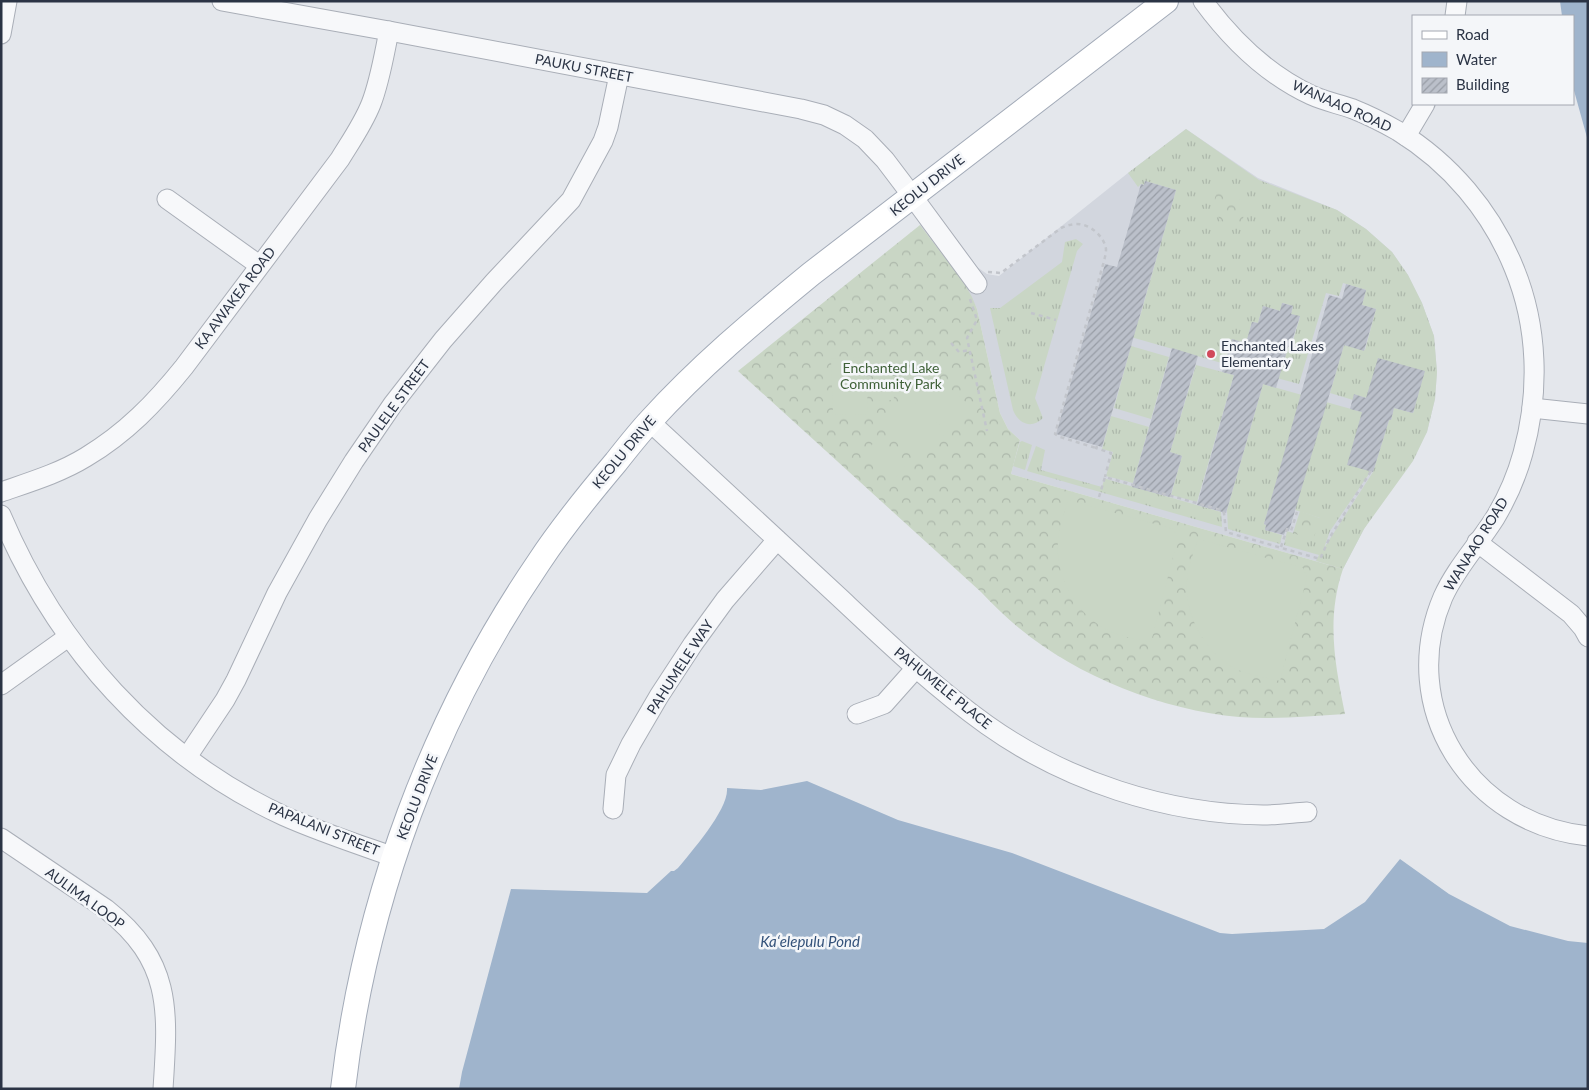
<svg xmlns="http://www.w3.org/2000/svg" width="1589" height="1090" font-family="Lato,sans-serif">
<defs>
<pattern id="grass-tufts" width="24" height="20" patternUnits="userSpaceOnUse" patternTransform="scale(1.25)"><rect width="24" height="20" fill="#c9d6c5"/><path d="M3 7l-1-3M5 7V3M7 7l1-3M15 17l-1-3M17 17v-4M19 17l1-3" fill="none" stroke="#adb8ab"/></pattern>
<pattern id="forest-crowns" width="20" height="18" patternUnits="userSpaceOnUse" patternTransform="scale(1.25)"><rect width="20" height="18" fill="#c9d6c5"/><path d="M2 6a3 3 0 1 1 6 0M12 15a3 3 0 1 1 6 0" fill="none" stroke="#adb8ab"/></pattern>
<pattern id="building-hatch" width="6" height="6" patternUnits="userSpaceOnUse" patternTransform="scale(1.25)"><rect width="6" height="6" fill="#bbc0ca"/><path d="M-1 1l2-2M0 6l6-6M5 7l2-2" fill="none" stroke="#989da6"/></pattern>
</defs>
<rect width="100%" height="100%" fill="#e4e7ec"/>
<path fill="#d2d6de" d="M1186,129L1258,178L1337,210L1366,229L1392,252L1408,275L1422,303L1434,336L1437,372L1435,399L1427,432L1364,529L1343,569L1011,474L1020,440L1008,429L1000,413L977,309L963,281L920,225L936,211L977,267L987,274L999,276L1128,173Z"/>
<g fill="url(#grass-tufts)">
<path d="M1186,129L1259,180L1337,210L1366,229L1392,252L1408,275L1422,303L1434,336L1437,372L1435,399L1427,432L1413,461L1364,529L1343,569L1316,561L1319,555L1284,545L1287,531L1293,533L1320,518L1295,510L1326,402L1362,412L1371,471L1330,531L1324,548L1373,472L1389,420H1391L1394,408L1413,413L1424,372L1367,398L1355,395L1353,400L1330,393L1344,345L1365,350L1376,309L1362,305L1366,290L1343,283L1339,296L1326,293L1299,384L1247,370L1282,368L1288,347H1291L1300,317L1291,314L1293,306L1283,303L1280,311L1263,306L1258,323L1252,322L1239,368L1096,327L1101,310L1139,320L1176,190L1145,181L1144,185L1141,184L1138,187L1128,173Z"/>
<path d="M1076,239L1083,244L1077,251L1035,398L1043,418C1031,430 1018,423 1013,410L990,308H1000L1062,262L1065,242Z"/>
<path d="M1131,346L1169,357L1151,419L1114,408Z"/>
<path d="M1196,365L1234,375L1197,502L1171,495L1182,456L1170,452Z"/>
<path d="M1263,384L1302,395L1264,524L1266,525L1265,530L1282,535L1280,544L1228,529L1227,510Z"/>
<path d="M1111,416L1149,427L1133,483L1106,476L1113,452L1102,449Z"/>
<path d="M1022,441L1032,445L1025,470L1013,466L1020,442Z"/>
<path d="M1036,446L1045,450L1041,470L1102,487L1104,480L1106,479L1221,512L1222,527L1027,471Z"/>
</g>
<g fill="url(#forest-crowns)">
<path d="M1224,188L1235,191L1245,211L1242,222L1235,226L1221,222L1218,216L1219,212L1214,201L1217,191Z"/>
<path d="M920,225L963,281L972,297L977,309L1000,413L1008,429L1020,440L1011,474L1343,569C1326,619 1335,664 1345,714C1309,716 1274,720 1239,717C1163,710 1078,677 1019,628C1006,617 993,605 981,592L738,371Z"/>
<path d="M1300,511L1320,518L1313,540L1293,533Z"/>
</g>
<g fill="#c9d6c5">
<path d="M866,357L868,414L833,415L831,359Z"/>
<path d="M892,360L894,400L875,401L873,362Z"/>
<path d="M928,368L970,406L947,432L905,394Z"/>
<path d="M902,398L944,435L921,461L879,424Z"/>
<path d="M876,440L905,466L893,481L863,455Z"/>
<path d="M1068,500L1173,529L1178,538L1151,642C1139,639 1125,638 1114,633C1078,618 1055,579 1058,541C1059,527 1064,513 1068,500Z"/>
<path d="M1198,539L1303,568L1307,577L1280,681C1268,678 1255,676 1243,672C1207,658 1184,617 1187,580C1188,566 1194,552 1198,539Z"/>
</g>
<g fill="#9fb4cc">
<path d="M1560,1H1588V141L1573,87V16H1562Z"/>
<path d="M807,781L898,820L1012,853L1220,933L1232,934L1324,929L1365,902L1400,859L1449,894L1510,926L1568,941L1588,943V1089H459L462,1072L511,889L647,893L671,871H674L678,868C691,852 729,809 727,788L761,790Z"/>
</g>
<g fill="url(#building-hatch)">
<path d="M1145,181L1176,190L1102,447L1056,434L1105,264L1117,267L1141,184L1144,185Z"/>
<path d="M1346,284L1366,290L1362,305L1376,309L1364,351L1344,345L1289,531L1286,530L1284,535L1265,530L1266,525L1264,524L1329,295L1342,299Z"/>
<path d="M1282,303L1293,306L1291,314L1300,316L1290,347H1288L1276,388L1263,384L1226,513L1197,505L1234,375L1222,372L1232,339L1246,343L1252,322L1258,323L1263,306L1280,311Z"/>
<path d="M1172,348L1198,356L1170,452L1182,456L1170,497L1132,487Z"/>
<path d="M1378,358L1425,371L1413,413L1394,408L1391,420H1389L1373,472L1347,465L1362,412L1350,409L1354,394L1366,398Z"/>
</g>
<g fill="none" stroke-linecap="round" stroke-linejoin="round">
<g stroke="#a9aeb7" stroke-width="21">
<g id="minor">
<path d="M222,1L389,31L801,109L824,115L845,125L865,139L885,160L913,197L977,284"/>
<path d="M1203,1C1231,39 1268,75 1311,95C1324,101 1339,104 1353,109C1368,115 1384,123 1398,131C1450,163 1491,211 1514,268C1538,326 1540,392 1523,453C1517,475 1507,498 1495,518C1478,545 1456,568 1443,597C1396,707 1470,824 1588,836"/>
<path d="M1455,16L1457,1"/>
<path d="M1,34L7,1"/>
<path d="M1406,136L1425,104"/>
<path d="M167,199L259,265"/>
<path d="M1532,408L1588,414"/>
<path d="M649,421C713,480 776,539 839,597C887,642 934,687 987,725C1066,781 1166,814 1263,815C1278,815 1292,813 1307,812"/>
<path d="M1,492C30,482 60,473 86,457C126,433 155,403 184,367L340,159C351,141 363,124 371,104C380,81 384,55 389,31"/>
<path d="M1,515C57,647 153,755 284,816C320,832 357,844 394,857"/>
<path d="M1477,542L1571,614L1583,628L1588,637"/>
<path d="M1,685L68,637"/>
<path d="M857,714L884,704L916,668"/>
<path d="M187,757L225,700L236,680L277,593L318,519L354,461L393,404L443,340L494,282L571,200L603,141L608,127L619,75"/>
<path d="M613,809L616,775L631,744L659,696L693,644L725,600L777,540"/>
<path d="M1,838L106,909C173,962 168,1011 163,1089"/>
</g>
</g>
<g stroke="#a3abb8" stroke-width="26">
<path id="major" d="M343,1089C365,901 432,719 539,562C562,527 589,494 616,462C627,448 638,434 650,421C699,367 755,320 811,274L1166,1"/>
</g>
<g stroke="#c2c5cb" stroke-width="2.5" stroke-dasharray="4 4" stroke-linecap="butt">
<path d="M988,272L1001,273L1061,228C1066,226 1071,224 1077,224C1090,224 1104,236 1106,249C1106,253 1105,257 1104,261L1055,434L1060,437L1096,448"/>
<path d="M970,299L977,320L967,338L987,431"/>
<path d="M1031,313L1056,320"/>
<path d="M951,343L959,352L970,350"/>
<path d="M1097,446L1096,448L1111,453L1105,477"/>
<path d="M1099,497L1105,477L1221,510L1224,513L1226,532L1320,559L1330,537L1371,471"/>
<path d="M1281,547L1287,529L1291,531L1297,512"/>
</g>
<use href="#minor" stroke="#f7f8fa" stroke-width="19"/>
<use href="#major" stroke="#fff" stroke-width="24"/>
</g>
<circle fill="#d1495b" stroke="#f4f6f9" stroke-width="2" cx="1211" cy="354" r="5"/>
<g text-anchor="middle" stroke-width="5" stroke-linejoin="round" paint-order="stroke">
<g font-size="14" fill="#2b3445" stroke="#f4f6f9">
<text transform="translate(584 68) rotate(11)" y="5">PAUKU STREET</text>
<text transform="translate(1342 106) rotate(24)" y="5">WANAAO ROAD</text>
<text transform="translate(927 185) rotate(-38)" y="5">KEOLU DRIVE</text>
<text transform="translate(235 298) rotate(-53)" y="5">KA AWAKEA ROAD</text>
<text transform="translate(394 406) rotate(-54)" y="5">PAULELE STREET</text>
<text transform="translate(624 452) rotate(-50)" y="5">KEOLU DRIVE</text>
<text transform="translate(1476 544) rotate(-58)" y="5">WANAAO ROAD</text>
<text transform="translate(680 667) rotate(-57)" y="5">PAHUMELE WAY</text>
<text transform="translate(943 688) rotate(39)" y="5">PAHUMELE PLACE</text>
<text transform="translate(417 797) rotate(-69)" y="5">KEOLU DRIVE</text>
<text transform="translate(324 829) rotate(22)" y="5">PAPALANI STREET</text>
<text transform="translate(85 898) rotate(36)" y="5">AULIMA LOOP</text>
</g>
<g font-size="14" fill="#2b3445" stroke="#f4f6f9" text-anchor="start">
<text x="1221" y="351">Enchanted Lakes<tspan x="1221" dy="16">Elementary</tspan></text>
</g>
<g font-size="14" fill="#3f6138" stroke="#f4f6f9">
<text x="891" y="373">Enchanted Lake<tspan x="891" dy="16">Community Park</tspan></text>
</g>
<g font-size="15" font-style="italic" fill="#34527a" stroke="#f4f6f9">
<text x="810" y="947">Kaʻelepulu Pond</text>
</g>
</g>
<rect width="1589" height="1090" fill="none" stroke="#2b3445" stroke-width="5"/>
<rect x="1412" y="15" width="162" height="90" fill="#f4f6f9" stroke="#a4a8b1"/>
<rect x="1422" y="31" width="25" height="8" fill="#ffffff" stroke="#a4a8b1"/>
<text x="1456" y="40" font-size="15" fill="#2b3445">Road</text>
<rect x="1422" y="52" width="25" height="15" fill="#9fb4cc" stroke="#a4a8b1"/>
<text x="1456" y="65" font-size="15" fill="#2b3445">Water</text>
<rect x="1422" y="78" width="25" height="15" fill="url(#building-hatch)" stroke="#a4a8b1"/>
<text x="1456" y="90" font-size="15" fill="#2b3445">Building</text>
</svg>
